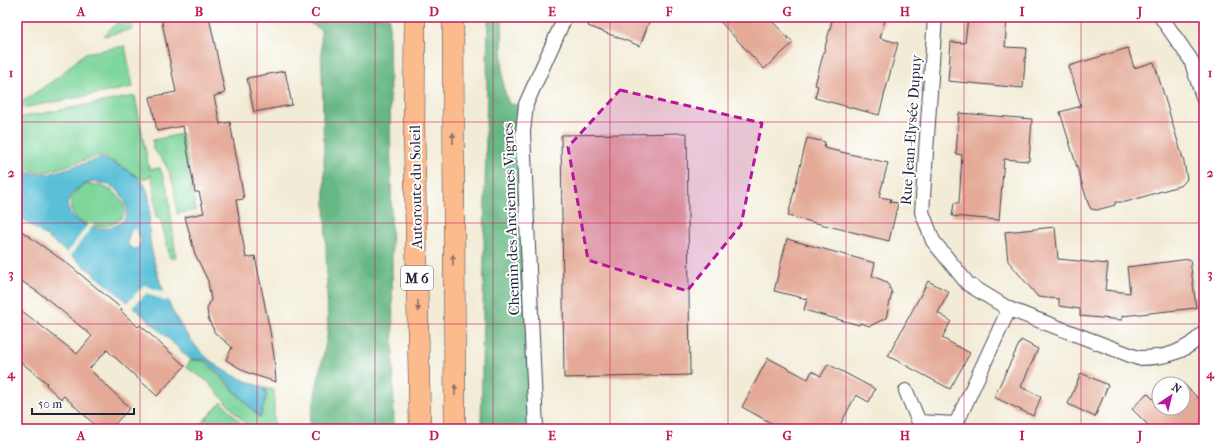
<svg xmlns="http://www.w3.org/2000/svg" width="1221" height="446" font-family="'IM FELL French Canon',serif">
<rect width="100%" height="100%" fill="#fff"/>
<filter id="ink" filterUnits="userSpaceOnUse"><feTurbulence type="fractalNoise" baseFrequency=".025" numOctaves="2"/><feDisplacementMap in="SourceGraphic" scale="8" xChannelSelector="R" yChannelSelector="G"/><feConvolveMatrix kernelMatrix="1 2 1 2 8 2 1 2 1" color-interpolation-filters="sRGB"/></filter>
<filter id="wash" filterUnits="userSpaceOnUse"><feTurbulence type="fractalNoise" baseFrequency=".012" numOctaves="4" result="noise"/><feDisplacementMap in="SourceGraphic" scale="16" xChannelSelector="R" yChannelSelector="G"/><feGaussianBlur stdDeviation="0.9" result="paint"/><feColorMatrix in="noise" values="0 0 0 0 0 0 0 0 0 0 0 0 0 0 0 0 0 1.4 0 .05"/><feComposite in="paint" operator="in"/></filter>
<g filter="url(#wash)">
<rect width="100%" height="100%" fill="#f2ebd5"/>
<g fill="#7ed69b" stroke="#507c6b">
<path d="M123,17H131L133,29L103,36Z"/>
<path d="M125,46L133,87L17,109V105L57,78L85,53Z"/>
<path d="M135,96L149,169L160,168L168,190L176,258H170L160,218H156L155,194L151,175L144,180L101,155L46,172L17,169V118Z"/>
<path d="M182,134L196,210L177,214C175,189 173,167 153,150V140Z"/>
<path d="M87,184C100,185 112,188 120,198C145,231 62,240 71,197L77,190Z"/>
<path d="M191,360L205,361L260,418L267,396L265,388L274,390V426L267,429H250L207,381L186,367Z"/>
<path d="M222,402L246,429H195Z"/>
</g>
<g fill="#66b783" stroke="#446c5f">
<path d="M300,17H389L394,429H308L328,332L321,30Z"/>
<path d="M488,17H502L503,86L509,104L521,105L532,429H481Z"/>
</g>
<path fill="#5ac0d7" stroke="#3e7189" fill-rule="evenodd" d="M102,158C114,164 139,174 145,186C154,201 147,223 150,240C156,285 180,339 217,366C231,376 249,382 264,388L266,396L260,417L206,360L190,359C136,307 79,259 17,215V172L49,174ZM93,181C100,183 110,184 116,189C127,198 133,218 117,225C84,240 38,200 93,181ZM133,227C140,232 144,243 136,249C122,247 129,235 133,227Z"/>
<g fill="#f2ebd5">
<path d="M89,223L94,224L70,256L67,253Z"/>
<path d="M144,285L162,292L165,291L169,299L164,301L147,293L132,307L127,303Z"/>
</g>
<g id="blocks">
<g fill="#e4aa97">
<path d="M161,17H209L225,93L214,96L220,124L230,122L244,199L236,200L246,258L255,256L270,331L274,356L276,382L248,373L226,360L232,347L215,333L208,318L207,309L211,300L208,281L195,254L185,217L204,213L199,192H195L183,126L157,131L150,97L176,92Z"/>
<path d="M591,17H651L640,46L588,26Z"/>
<path d="M716,17H768L793,43L764,69Z"/>
<path d="M833,17H886L880,38L898,43L879,115L815,98L818,86L815,85Z"/>
<path d="M968,17H1007L1005,47L1026,48L1023,88L948,81L951,42L965,43Z"/>
<path d="M1128,48L1134,68L1154,62L1184,162L1187,179L1182,185L1126,202H1115V205L1097,210L1091,209L1088,203L1060,112L1081,106L1069,66Z"/>
<path d="M285,71L292,105L254,112L247,78Z"/>
<path d="M959,113L1032,119L1029,161L1004,159L999,220L952,216L954,203H959L962,155L956,154Z"/>
<path d="M687,133L690,375L564,378L561,135Z"/>
<path d="M807,138L825,142L824,148L888,163L879,197L891,199L890,202L898,203L889,241L788,216Z"/>
<path d="M1055,227L1058,259L1108,264L1105,290L1130,293L1127,267L1190,259L1196,308L1122,316V320L1080,316V309L1059,306V299L1038,297L1008,261L1005,232Z"/>
<path d="M17,228L68,264L122,309L121,311L138,327L140,325L185,366L157,396L107,350L89,369L130,408L110,429H99L64,396L61,399L46,385L47,383L17,359V307L77,354L92,336L45,297L17,278Z"/>
<path d="M787,239L875,263L872,276L887,282L892,293L886,318L870,326L860,323L859,325L804,310L807,299L774,291Z"/>
<path d="M928,281L949,292L938,313L951,321L942,338L970,353L950,389L888,356Z"/>
<path d="M1021,340L1038,349L1021,387L1041,397L1033,416L994,397Z"/>
<path d="M768,358L808,379L812,371L821,376L828,364L875,389L869,402L856,395L838,429H782L742,407Z"/>
<path d="M1081,373L1108,385L1095,417L1068,404Z"/>
<path d="M1183,383L1204,404V429H1152L1132,409L1147,393L1159,405V408H1183Z"/>
</g>
</g>
</g>
<g filter="url(#ink)">
<use href="#blocks" fill-opacity="0" stroke="#414052" stroke-width="1"/>
<g fill="none" stroke-linecap="round" stroke-linejoin="round">
<g stroke="#414052" stroke-width="16">
<g id="minor">
<path d="M935,17L922,212L933,241L968,284L1009,309L1138,358C1166,358 1184,353 1204,333"/>
<path d="M1161,17L1191,60L1204,100"/>
<path d="M906,391L919,422L956,424L1009,309"/>
<path d="M536,429L523,132L526,104L565,17"/>
</g>
</g>
<g stroke="#414052" stroke-width="22">
<g id="highway">
<path d="M415,17L414,127L420,429"/>
<path d="M453,17L455,429"/>
</g>
</g>
<use href="#minor" stroke="#fff" stroke-width="14"/>
<use href="#highway" stroke="#fbbb8c" stroke-width="21"/>
</g>
<defs><path id="oneway-solid" d="M-6-.8H1V-3.2L6.5 0L1 3.2V.8H-6Z"/></defs>
<g fill="#8e6e64">
<use href="#oneway-solid" transform="translate(453 138) rotate(-89)"/>
<use href="#oneway-solid" transform="translate(453 260) rotate(-91)"/>
<use href="#oneway-solid" transform="translate(418 306) rotate(89)"/>
<use href="#oneway-solid" transform="translate(455 390) rotate(-91)"/>
</g>
</g>
<path fill="#b5179e" fill-opacity="0.2" stroke="#b5179e" stroke-width="3" stroke-dasharray="8 5" stroke-linejoin="round" d="M620,90L762,123L741,225L687,291L588,260L568,147Z"/>
<path fill="none" stroke="#c2185b" stroke-width="1" stroke-opacity="0.55" d="M140,17V429M257,17V429M375,17V429M493,17V429M610,17V429M728,17V429M846,17V429M964,17V429M1081,17V429M17,122H1204M17,223H1204M17,324H1204"/>
<g text-anchor="middle" stroke-width="4" stroke-linejoin="round" paint-order="stroke">
<rect fill="#fff" stroke="#646476" stroke-width="1" x="401" y="266" width="32" height="24" rx="3"/>
<g font-size="14" font-weight="bold" fill="#22223b">
<text x="417" y="283">M 6</text>
</g>
<g font-size="15" fill="#22223b" stroke="#fff">
<text transform="translate(911 130) rotate(-86)" y="5">Rue Jean-Elysée Dupuy</text>
<text transform="translate(416 187) rotate(-91)" y="5">Autoroute du Soleil</text>
<text transform="translate(511 219) rotate(-92)" y="5">Chemin des Anciennes Vignes</text>
</g>
</g>
<rect width="1221" height="446" fill="none" stroke="#fff" stroke-width="44"/>
<g transform="translate(1171 396) rotate(35)"><circle r="19" fill="#ffffff" stroke="#a7a7b1"/>
<path d="M0-3L7 15L0 10L-7 15Z" fill="#b5179e"/>
<text y="-6" font-size="11" font-weight="bold" text-anchor="middle" fill="#22223b">N</text>
</g>
<path d="M32 408v6h102v-6" fill="none" stroke="#22223b" stroke-width="2"/>
<text x="38" y="408" font-size="12" fill="#22223b" stroke="#ffffff" stroke-width="3" paint-order="stroke">50 m</text>
<rect x="22" y="22" width="1177" height="402" fill="none" stroke="#c2185b" stroke-width="1.5"/>
<g font-size="13" text-anchor="middle" font-weight="bold" fill="#c2185b">
<text x="81" y="16">A</text>
<text x="199" y="16">B</text>
<text x="316" y="16">C</text>
<text x="434" y="16">D</text>
<text x="552" y="16">E</text>
<text x="669" y="16">F</text>
<text x="787" y="16">G</text>
<text x="905" y="16">H</text>
<text x="1022" y="16">I</text>
<text x="1140" y="16">J</text>
<text x="11" y="77">1</text>
<text x="1210" y="77">1</text>
<text x="11" y="177">2</text>
<text x="1210" y="177">2</text>
<text x="11" y="278">3</text>
<text x="1210" y="278">3</text>
<text x="11" y="378">4</text>
<text x="1210" y="378">4</text>
<text x="81" y="440">A</text>
<text x="199" y="440">B</text>
<text x="316" y="440">C</text>
<text x="434" y="440">D</text>
<text x="552" y="440">E</text>
<text x="669" y="440">F</text>
<text x="787" y="440">G</text>
<text x="905" y="440">H</text>
<text x="1022" y="440">I</text>
<text x="1140" y="440">J</text>
</g>
</svg>
